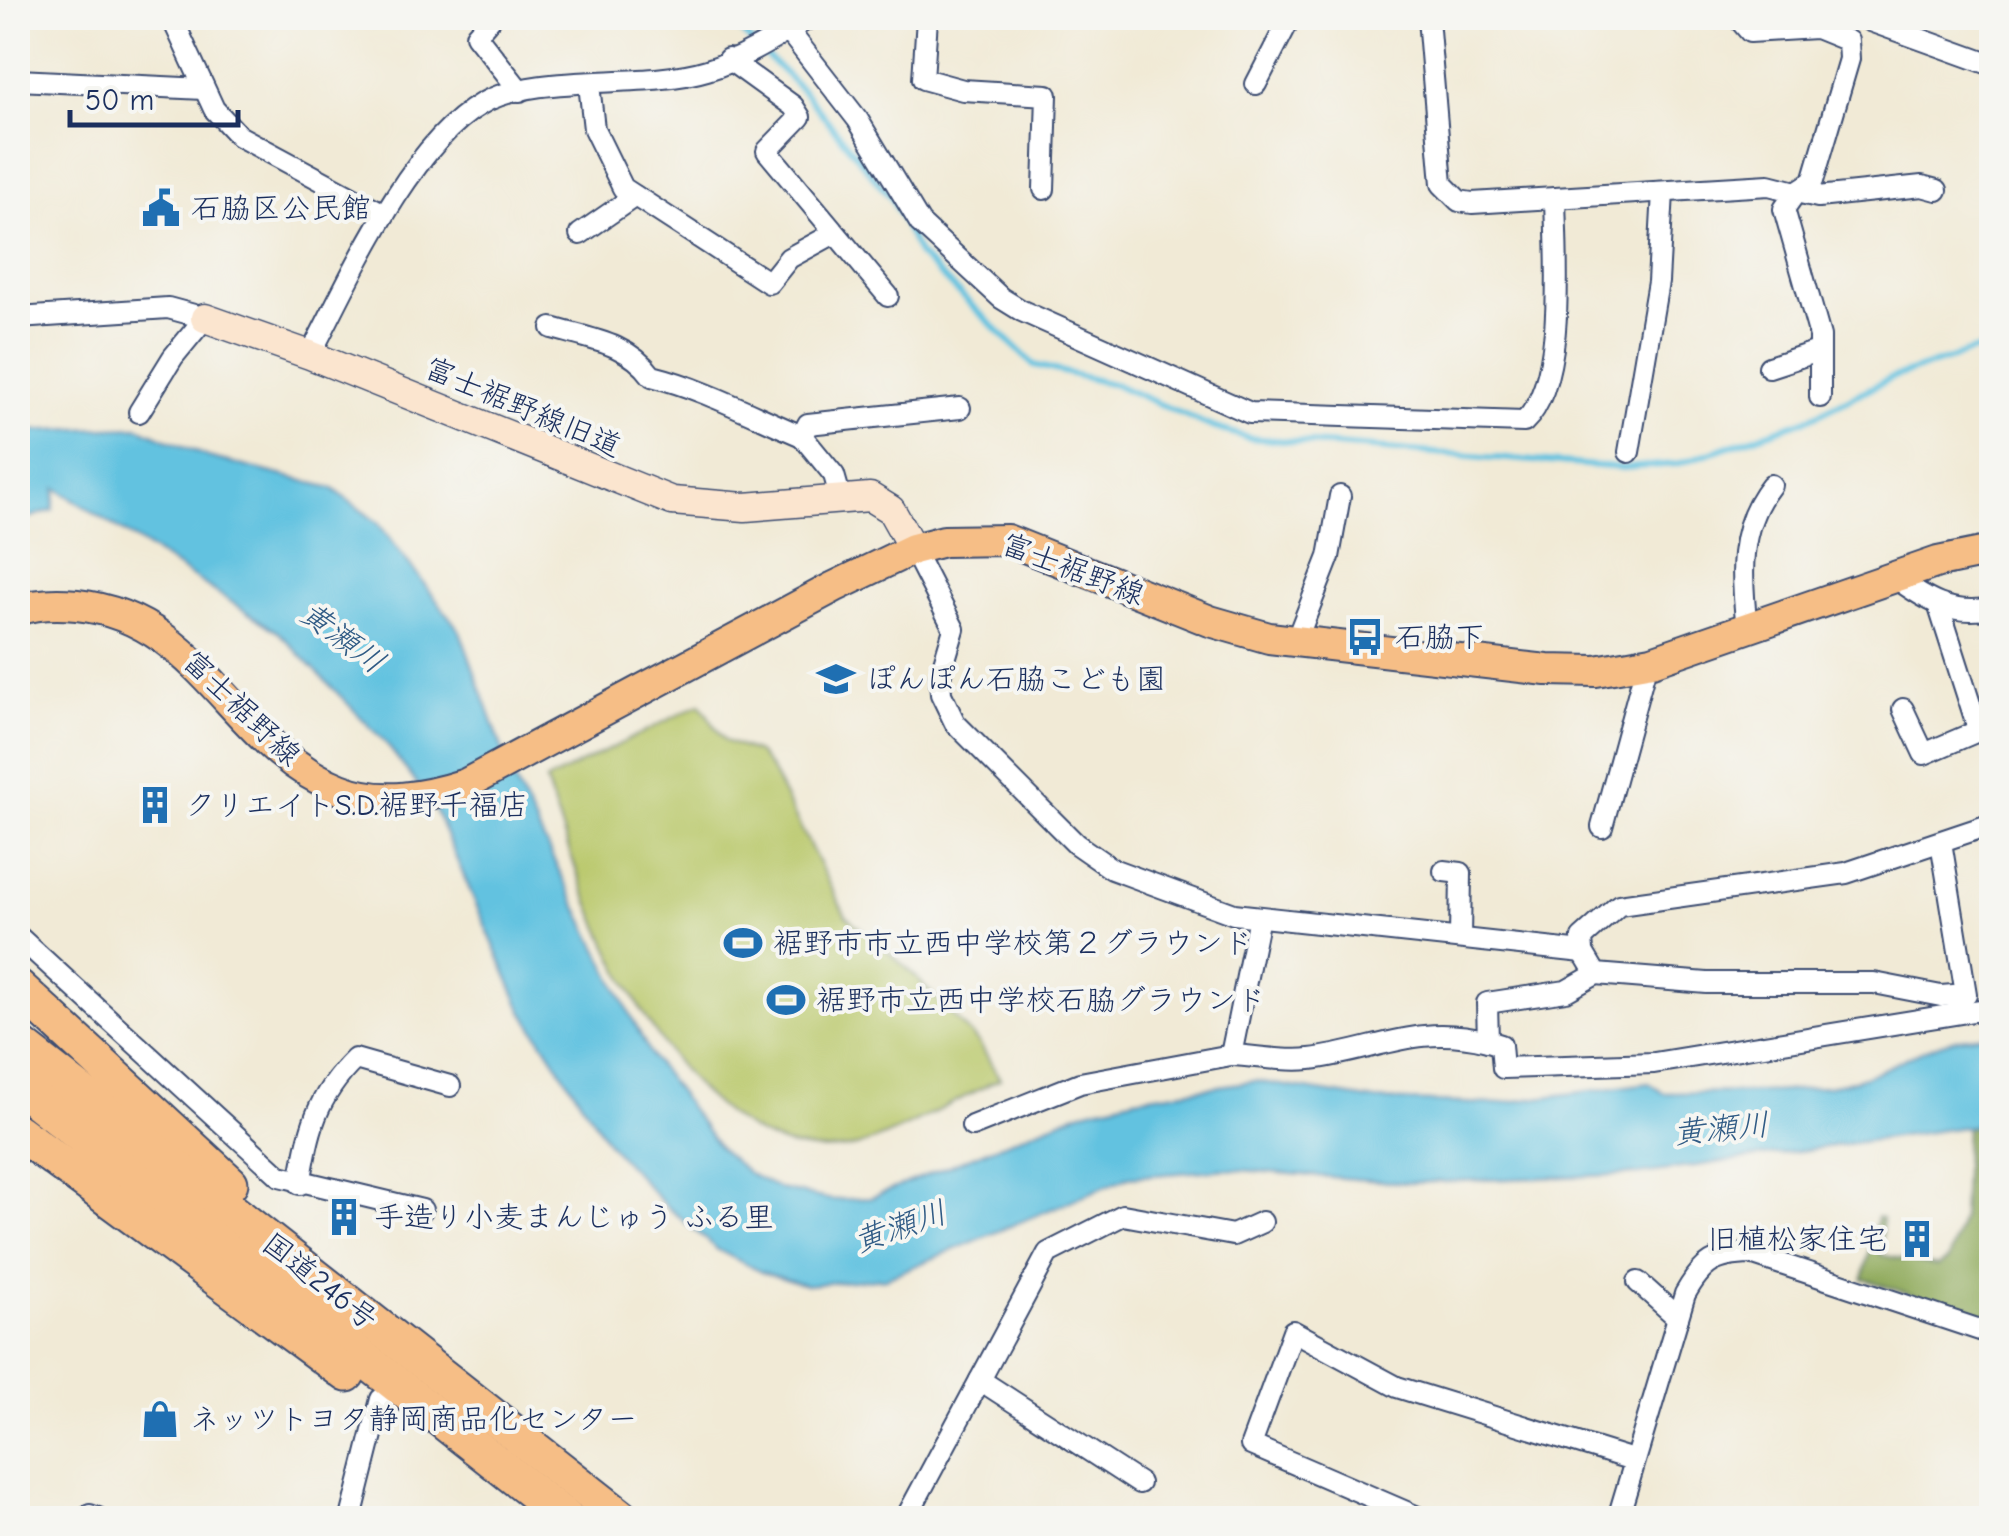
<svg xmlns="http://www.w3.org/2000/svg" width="2009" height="1536" font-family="'Comic Neue','Klee One',sans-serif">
<rect width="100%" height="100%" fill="#f6f6f2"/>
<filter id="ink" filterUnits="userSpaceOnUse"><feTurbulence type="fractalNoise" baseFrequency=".01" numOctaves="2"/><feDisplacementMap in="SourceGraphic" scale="20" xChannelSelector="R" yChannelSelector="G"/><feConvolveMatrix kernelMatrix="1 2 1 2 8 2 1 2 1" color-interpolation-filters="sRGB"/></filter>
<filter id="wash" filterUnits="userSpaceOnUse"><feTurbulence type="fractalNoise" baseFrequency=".0048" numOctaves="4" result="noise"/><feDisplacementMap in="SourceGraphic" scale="40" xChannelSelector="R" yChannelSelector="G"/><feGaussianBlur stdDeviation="2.25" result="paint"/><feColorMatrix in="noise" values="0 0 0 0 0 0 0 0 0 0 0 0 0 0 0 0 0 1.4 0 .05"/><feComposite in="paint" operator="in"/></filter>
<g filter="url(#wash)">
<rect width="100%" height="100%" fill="#f1ead6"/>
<path fill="#b9c86b" stroke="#6a7c64" stroke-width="2.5" d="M700,704L725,741L758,753L771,770L846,916L909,970L979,1043L1000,1079C964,1096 882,1143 847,1148C678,1173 585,905 546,781Z"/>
<path fill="#92ac5f" stroke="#566e5e" stroke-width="2.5" d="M1991,1123V1321L1863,1279L1877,1217L1882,1218L1881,1255L1938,1266L1948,1260L1962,1218L1966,1127Z"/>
<path fill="#62c2e0" stroke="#3e789f" stroke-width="2.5" d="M138,427L208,457L332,488L378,523L460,631L512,776L651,1056L719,1148L748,1173L780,1189L832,1200L871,1198L1080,1112L1135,1098L1255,1081L1375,1100L1494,1104L1649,1083L1664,1093C1723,1091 1787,1096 1844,1083C1894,1072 1935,1032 1991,1036V1123L1640,1174L1407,1183L1228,1169L1128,1177L886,1278L806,1285L761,1272L718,1250L664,1204L609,1144L522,1010L433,805L385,742L279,633L56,488L53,510L18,521V431Z"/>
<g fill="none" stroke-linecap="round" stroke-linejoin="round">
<path stroke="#62c2e0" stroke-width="6" d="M727,18L803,91L892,199L918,254L1034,365L1116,385L1212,427L1249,438L1622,468L1677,464L1808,419L1891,378L1992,345"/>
</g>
</g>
<g filter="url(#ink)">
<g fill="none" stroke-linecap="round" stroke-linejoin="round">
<g stroke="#3b4b70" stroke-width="24">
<g id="street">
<path d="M172,18L214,109L239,136L384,214"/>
<path d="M491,18L476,35L520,91"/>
<path d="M927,18L923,79L963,90L1047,95L1044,189"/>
<path d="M1428,18L1442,184L1459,201L1472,203L1769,185L1796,192L1813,181L1849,59L1848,41L1816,28L1750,32L1738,18"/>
<path d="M1870,21L1992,65"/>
<path d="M788,30L858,120L920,223L1001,298L1022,311L1250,413L1524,422C1567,382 1556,255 1555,198"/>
<path d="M728,59L793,106L800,117L767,151L888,296"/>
<path d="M18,80L204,89"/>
<path d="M589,84L594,129L623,188L769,283L789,258L833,234"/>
<path d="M1256,84L1290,18"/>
<path d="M580,234L635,196"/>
<path d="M18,318L168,308L205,318L173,357L139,412"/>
<path d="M552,328C590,339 628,343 652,376C704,389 752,415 802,436"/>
<path d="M310,355C349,281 408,146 481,104C538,71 642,90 707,70C741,60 779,36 809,18"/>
<path d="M1769,367L1818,351"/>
<path d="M1820,397V336L1784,209L1796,192L1818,197L1922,186L1937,190"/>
<path d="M1629,452L1658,282L1663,192"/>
<path d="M840,496L834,475L802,436L808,424L960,408"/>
<path d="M913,549L954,629L940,676L941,694L955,723L1076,844L1112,869L1234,914L1583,952"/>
<path d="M1894,577C1926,600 1950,616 1992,608"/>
<path d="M1939,607L1978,729"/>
<path d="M1747,628C1741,578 1737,527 1771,485"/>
<path d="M1296,641L1329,557L1340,496"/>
<path d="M1903,709L1924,754L1992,725"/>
<path d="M1602,827L1647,662"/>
<path d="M1941,842L1966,994L1941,996L1874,983H1707L1596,974L1583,952L1582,938L1619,905L1846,873L1992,824"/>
<path d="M1444,871L1461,873L1460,938"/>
<path d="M1259,917L1231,1055C1257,1056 1285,1062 1310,1059C1377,1051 1416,1023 1488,1041"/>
<path d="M18,936L280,1176L422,1210"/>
<path d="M1596,974L1566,991L1487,1003L1488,1041L1501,1045L1503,1068L1654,1063L1992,1008"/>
<path d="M972,1126L1080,1083L1231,1055"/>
<path d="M300,1184C309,1131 315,1098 355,1059L450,1086"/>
<path d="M1638,1282L1678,1318"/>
<path d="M980,1380L1139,1483"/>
<path d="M90,1515L98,1518"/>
<path d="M351,1518L381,1399"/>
<path d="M906,1518L1048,1253L1123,1215L1233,1235L1262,1222"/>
<path d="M1420,1518L1251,1445L1293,1331L1397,1387L1633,1460"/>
<path d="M1618,1518L1685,1294C1703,1262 1715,1255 1751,1254L1992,1334"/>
</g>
</g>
<g stroke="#3b4b70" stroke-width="31">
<path id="secondary" d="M205,318L310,355L672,501L745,507L870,497L891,510L913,549"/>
</g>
<g stroke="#3b4b70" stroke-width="34">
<path id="primary" d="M18,610C37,603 57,603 77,605C203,618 232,747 340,789C382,806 425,797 466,784L834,587L913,549L944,541L1007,540L1210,621L1269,638L1547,670L1596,671L1652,661L1938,562L1992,551"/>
</g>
<g stroke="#3b4b70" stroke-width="39">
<g id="highway">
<path d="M18,987L230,1183"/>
<path d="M18,1043L622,1518"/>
<path d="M18,1086L566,1518"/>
<path d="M18,1132L347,1374"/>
</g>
</g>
<use href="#street" stroke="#fff" stroke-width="20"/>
<use href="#secondary" stroke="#fbe5cf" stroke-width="28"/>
<use href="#primary" stroke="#f6be86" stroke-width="30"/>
<use href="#highway" stroke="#f6be86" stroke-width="35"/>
</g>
</g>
<defs>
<g id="civic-bare" transform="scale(3)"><path d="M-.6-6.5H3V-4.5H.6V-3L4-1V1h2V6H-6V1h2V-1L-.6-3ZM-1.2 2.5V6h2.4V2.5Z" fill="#1f6fb2" stroke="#f6f6f2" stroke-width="2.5" paint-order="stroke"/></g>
<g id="bus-bare" transform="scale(3)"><path d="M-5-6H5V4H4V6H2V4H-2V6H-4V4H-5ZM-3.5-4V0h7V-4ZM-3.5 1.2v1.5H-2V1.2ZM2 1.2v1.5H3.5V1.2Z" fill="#1f6fb2" stroke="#f6f6f2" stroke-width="2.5" paint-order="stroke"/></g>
<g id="school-bare" transform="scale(3)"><path d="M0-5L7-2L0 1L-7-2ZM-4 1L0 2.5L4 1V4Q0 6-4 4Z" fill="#1f6fb2" stroke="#f6f6f2" stroke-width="2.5" paint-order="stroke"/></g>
<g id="building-bare" transform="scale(3)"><path d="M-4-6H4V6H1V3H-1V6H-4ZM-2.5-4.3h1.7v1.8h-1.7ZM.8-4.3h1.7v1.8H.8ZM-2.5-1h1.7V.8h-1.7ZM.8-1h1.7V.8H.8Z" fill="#1f6fb2" stroke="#f6f6f2" stroke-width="2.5" paint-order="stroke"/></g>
<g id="stadium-bare" transform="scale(3)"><path d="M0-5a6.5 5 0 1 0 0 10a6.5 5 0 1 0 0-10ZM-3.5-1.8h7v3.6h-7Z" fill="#1f6fb2" stroke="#f6f6f2" stroke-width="2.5" paint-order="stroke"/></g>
<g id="shop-bare" transform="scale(3)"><path d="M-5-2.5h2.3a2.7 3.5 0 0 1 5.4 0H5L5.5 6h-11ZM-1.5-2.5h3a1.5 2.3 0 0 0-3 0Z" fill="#1f6fb2" stroke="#f6f6f2" stroke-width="2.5" paint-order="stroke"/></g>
</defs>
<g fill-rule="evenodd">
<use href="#civic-bare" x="161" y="208"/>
<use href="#bus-bare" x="1365" y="637"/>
<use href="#school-bare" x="836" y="679"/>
<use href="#building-bare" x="155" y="805"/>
<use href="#stadium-bare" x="743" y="943"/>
<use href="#stadium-bare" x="786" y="1000"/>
<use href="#building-bare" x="344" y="1217"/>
<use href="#building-bare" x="1917" y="1239"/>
<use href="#shop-bare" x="160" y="1419"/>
</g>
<g text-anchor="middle" stroke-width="8" stroke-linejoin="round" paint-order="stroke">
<g font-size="30" fill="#1b2f5e" stroke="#f6f6f2" text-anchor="start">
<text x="191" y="218">石脇区公民館</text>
<text x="1395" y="647">石脇下</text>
<text x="866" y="689">ぽんぽん石脇こども園</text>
<text x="185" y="815">クリエイトS.D.裾野千福店</text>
<text x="773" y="953">裾野市市立西中学校第２グラウンド</text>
<text x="816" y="1010">裾野市立西中学校石脇グラウンド</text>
<text x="374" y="1227">手造り小麦まんじゅう ふる里</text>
<text x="1887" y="1249" text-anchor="end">旧植松家住宅</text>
<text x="190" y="1429">ネッツトヨタ静岡商品化センター</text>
</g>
<g font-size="30" fill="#1b2f5e" stroke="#f6f6f2">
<text transform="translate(523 407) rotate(23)" y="10">富士裾野線旧道</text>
<text transform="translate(1073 569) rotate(21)" y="10">富士裾野線</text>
<text transform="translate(242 708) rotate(44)" y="10">富士裾野線</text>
<text transform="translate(320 1281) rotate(38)" y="10">国道246号</text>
</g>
<g font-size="32" font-style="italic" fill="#305b85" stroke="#f6f6f2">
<text transform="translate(343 637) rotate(37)" y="11">黄瀬川</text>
<text transform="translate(1721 1128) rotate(-5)" y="11">黄瀬川</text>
<text transform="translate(900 1226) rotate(-19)" y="11">黄瀬川</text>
</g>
</g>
<rect width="2009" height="1536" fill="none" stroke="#f6f6f2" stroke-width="60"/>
<path d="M70 110v15h168v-15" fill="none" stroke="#1b2f5e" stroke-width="5"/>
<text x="85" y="110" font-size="30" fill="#1b2f5e" stroke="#f6f6f2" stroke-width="8" paint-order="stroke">50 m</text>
</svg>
